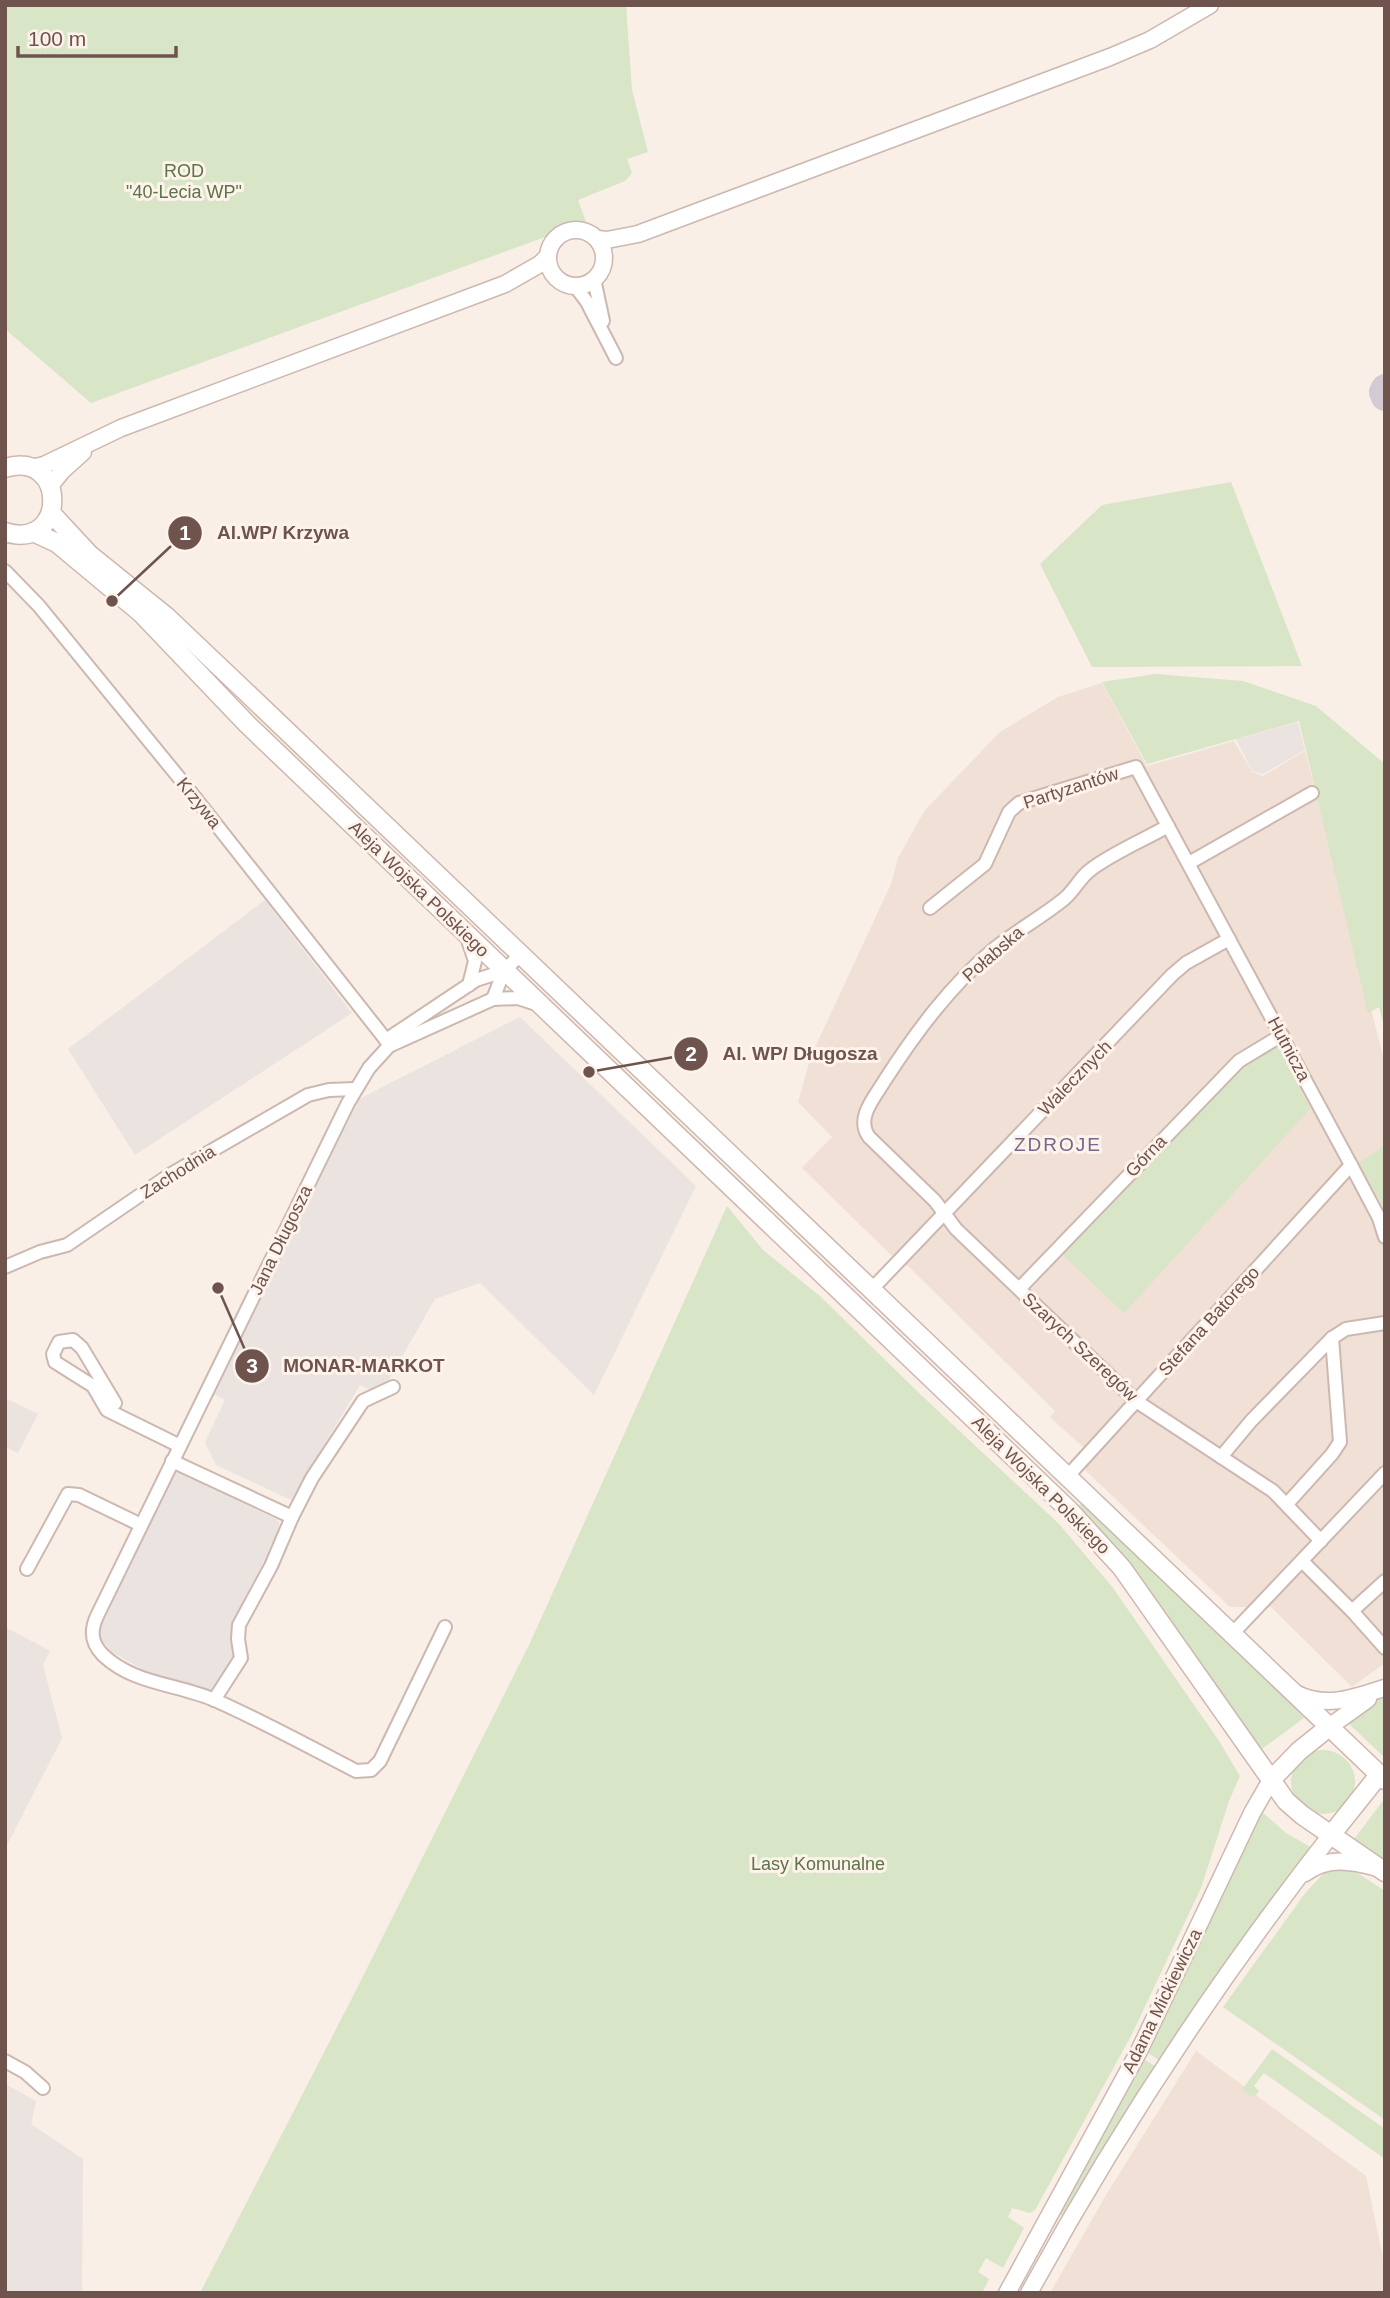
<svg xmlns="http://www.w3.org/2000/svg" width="1390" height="2298" font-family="Arial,sans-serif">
<rect width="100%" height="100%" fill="#f9efe6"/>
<g fill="#f0e0d5">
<path d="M1102,683L1147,766L1234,741L1252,772L1263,776L1305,751L1385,1064V1145L1375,1165L1385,1185V1663L1352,1687L1271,1607H1230L1086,1471L1083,1447L1050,1417L1055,1411L909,1267L890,1254L802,1168L832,1137L798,1102L811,1056L891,884L898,858L925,810L1000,732L1058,697Z"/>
<path d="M1196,2051L1366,2176L1385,2268V2293H1050L1106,2195Z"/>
</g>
<g fill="#eae3df">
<path d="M1298,722L1305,750L1263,774L1252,771L1236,739Z"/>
<path d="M265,900L352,1013L135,1155L68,1049Z"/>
<path d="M520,1017L696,1186L594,1395L480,1283L435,1299L388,1381L371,1390L360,1385L291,1500L216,1465L205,1442L225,1400L213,1394L359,1099Z"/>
<path d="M5,1398L38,1414L18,1453L5,1447Z"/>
<path d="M178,1472L276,1519L279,1523V1528L231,1630L236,1652L216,1692L149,1673L112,1652L98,1636L96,1622L174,1473Z"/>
<path d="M5,1627L50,1651L43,1665L62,1738L5,1849Z"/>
<path d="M5,2084L36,2101L31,2124L83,2159L82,2293H5Z"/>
</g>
<g fill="#d8e5c6">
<path d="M5,5H626L632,90L648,152L627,159L632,173L625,181L578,200L586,222L91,403L5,329Z"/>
<path d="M1231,482L1302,666L1092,667L1040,564L1102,505Z"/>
<path d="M1156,674L1243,681L1316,706L1385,764V1029L1379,1007L1368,1013L1299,721L1147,764L1102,682Z"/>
<path d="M1273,1045L1280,1049L1310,1109L1124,1313L1061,1253L1245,1061Z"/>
<path d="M1385,1145V1210L1359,1163Z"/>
<path d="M727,1206L763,1250L821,1297L921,1395L1059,1524L1113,1588L1219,1741L1240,1776L1229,1801L1201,1888L1131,2036L1035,2210L1030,2213L1012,2208L1008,2217L1024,2228L1003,2268L986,2258L978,2272L989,2279L982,2293H200L350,2002L530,1643Z"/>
<path d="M1084,1501L1229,1639L1304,1718L1259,1751L1076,1509Z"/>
<path d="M1385,1694V1758L1347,1722Z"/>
<circle cx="1323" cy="1782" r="32"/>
<path d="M1385,1798V1865L1352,1842Z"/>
<path d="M1261,1811L1286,1833L1314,1849L1162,2062L1145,2051Z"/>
<path d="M1342,1868L1359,1874L1385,1891V2120L1223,2007L1306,1892L1324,1873Z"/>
<path d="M1272,2049L1385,2129V2159L1264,2073L1254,2086L1259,2091L1256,2095L1251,2096L1243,2091L1244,2087Z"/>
<path d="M1142,2058L1158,2068L1066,2214L1060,2215L1059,2213Z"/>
</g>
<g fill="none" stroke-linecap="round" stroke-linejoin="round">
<path stroke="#d4cad4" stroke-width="28" d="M1385,388L1383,392L1385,397"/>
<g stroke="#ccb8b0" stroke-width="16">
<g id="minor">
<path d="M594,279L603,321"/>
<path d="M575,286L587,302L616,358"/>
<path d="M5,571L39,606L185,785L386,1040"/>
<path d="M1168,826C1144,840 1110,854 1089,871C1079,879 1074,891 1064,899C1042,917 1016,931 994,949C950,986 916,1032 885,1080C875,1097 855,1118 869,1137L935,1201L956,1229L1136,1401L1273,1491L1321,1541"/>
<path d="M1189,863L1312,793"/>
<path d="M930,908L985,864L1009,812L1019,803L1136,767L1351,1165L1379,1218L1385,1237"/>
<path d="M468,940L475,961L469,985"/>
<path d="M493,999L504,971L520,955"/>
<path d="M386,1040L389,1046L369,1068L348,1103L97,1616C90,1631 91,1643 103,1655C134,1685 180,1684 217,1701C264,1722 310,1747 356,1771L371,1770L380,1761L445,1627"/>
<path d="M386,1040L476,980L504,971"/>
<path d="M389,1046L493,999L518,998L536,1004"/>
<path d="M5,1267L40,1252L67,1245L168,1176L308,1095L329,1090L355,1089"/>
<path d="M1019,1289L1239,1061L1282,1035"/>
<path d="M871,1290L1172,975L1186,963L1229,939"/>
<path d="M107,1410L115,1403L82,1348L73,1340L59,1342L53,1354L55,1362L93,1386L107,1410L180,1446"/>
<path d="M1221,1457L1251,1421L1332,1338L1346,1329L1385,1323"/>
<path d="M172,1461L292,1517L312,1478L363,1401L393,1387"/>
<path d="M1067,1477L1351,1165"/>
<path d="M1287,1504L1332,1454L1340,1442L1332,1338"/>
<path d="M1302,1561L1352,1611L1385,1581"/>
<path d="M27,1569L68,1494L79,1495L141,1525"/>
<path d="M1352,1611L1385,1648"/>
<path d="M1232,1634L1385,1473"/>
<path d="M214,1700L241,1658L238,1639L239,1625L271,1566L292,1517"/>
<path d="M5,2061L25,2072L43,2088"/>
</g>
</g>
<g stroke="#ccb8b0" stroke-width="19">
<g id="tertiary">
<circle cx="576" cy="258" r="28"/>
<path d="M597,239L607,240L638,234L1110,57L1150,40L1210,5"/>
<path d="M31,468L44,465L121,428L505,284L540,264L548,256"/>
<path d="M50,486L62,471L83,452"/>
<path d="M1295,1693C1326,1709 1353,1698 1384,1688"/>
<path d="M1329,1727L1368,1699"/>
<path d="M1305,1873C1328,1856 1352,1861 1378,1868"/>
<path d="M1007,2293L1139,2051L1252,1813L1271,1780"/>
<path d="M1029,2293C1117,2132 1218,1979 1331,1835"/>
</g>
</g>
<g stroke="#ceb7ae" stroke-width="21">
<g id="secondary">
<path d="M5,468C68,449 68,552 5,532"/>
<path d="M51,513L90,555L167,617L246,692L1385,1780"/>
<path d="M33,532L57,543L141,613L247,724L1069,1510L1122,1568L1286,1801L1302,1815L1385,1872"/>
<path d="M1271,1780L1299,1751L1329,1727"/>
<path d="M1331,1835L1379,1775"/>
</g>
</g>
<use href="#minor" stroke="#fff" stroke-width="12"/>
<use href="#tertiary" stroke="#fff" stroke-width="16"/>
<use href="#secondary" stroke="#fff" stroke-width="18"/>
</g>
<g text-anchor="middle" stroke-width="6" stroke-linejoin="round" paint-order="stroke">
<g font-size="18" fill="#5c7447" stroke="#fdf3eb">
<text x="184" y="177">ROD<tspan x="184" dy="21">"40-Lecia WP"</tspan></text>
<text x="818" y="1870">Lasy Komunalne</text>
</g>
<g font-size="18" fill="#6f544e" stroke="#fdf3eb">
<text transform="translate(1071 788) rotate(-18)" y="6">Partyzantów</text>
<text transform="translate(199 803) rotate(51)" y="6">Krzywa</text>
<text transform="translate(419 889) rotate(44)" y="6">Aleja Wojska Polskiego</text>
<text transform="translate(993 954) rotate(-41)" y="6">Połabska</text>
<text transform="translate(1289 1049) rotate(62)" y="6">Hutnicza</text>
<text transform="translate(1075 1078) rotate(-46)" y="6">Walecznych</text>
<text transform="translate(1146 1156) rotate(-46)" y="6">Górna</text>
<text transform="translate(178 1172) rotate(-32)" y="6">Zachodnia</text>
<text transform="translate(281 1240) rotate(-64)" y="6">Jana Długosza</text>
<text transform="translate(1209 1321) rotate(-48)" y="6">Stefana Batorego</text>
<text transform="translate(1080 1347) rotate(43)" y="6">Szarych Szeregów</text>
<text transform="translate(1041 1485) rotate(45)" y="6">Aleja Wojska Polskiego</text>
<text transform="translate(1162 2001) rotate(-64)" y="6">Adama Mickiewicza</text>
</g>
<g font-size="19" letter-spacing="2" fill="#79668c" stroke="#fdf3eb">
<text x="1058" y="1151">ZDROJE</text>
</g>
</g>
<path fill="none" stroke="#6f544e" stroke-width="2.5" d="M112 601L185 533M589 1072L691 1054M218 1288L252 1366"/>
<g fill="#6f544e" stroke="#fdf3eb" stroke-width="2.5">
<circle cx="112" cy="601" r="7"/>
<circle cx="589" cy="1072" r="7"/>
<circle cx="218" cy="1288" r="7"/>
<circle cx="185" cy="533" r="18"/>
<circle cx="691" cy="1054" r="18"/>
<circle cx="252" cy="1366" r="18"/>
</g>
<g font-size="21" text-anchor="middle" font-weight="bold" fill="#fff">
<text x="185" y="540">1</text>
<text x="691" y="1061">2</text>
<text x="252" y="1373">3</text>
</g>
<g font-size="19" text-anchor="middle" font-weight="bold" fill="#6f544e" stroke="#fdf3eb" stroke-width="6" stroke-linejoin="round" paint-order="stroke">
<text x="283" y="539">Al.WP/ Krzywa</text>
<text x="800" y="1060">Al. WP/ Długosza</text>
<text x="364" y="1372">MONAR-MARKOT</text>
</g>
<rect width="1390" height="2298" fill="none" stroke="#6f544e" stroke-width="14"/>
<path d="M18 46v10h158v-10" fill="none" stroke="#6f544e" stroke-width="3.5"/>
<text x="28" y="46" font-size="21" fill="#6f544e" stroke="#fdf3eb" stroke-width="5" paint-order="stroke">100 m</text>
</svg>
